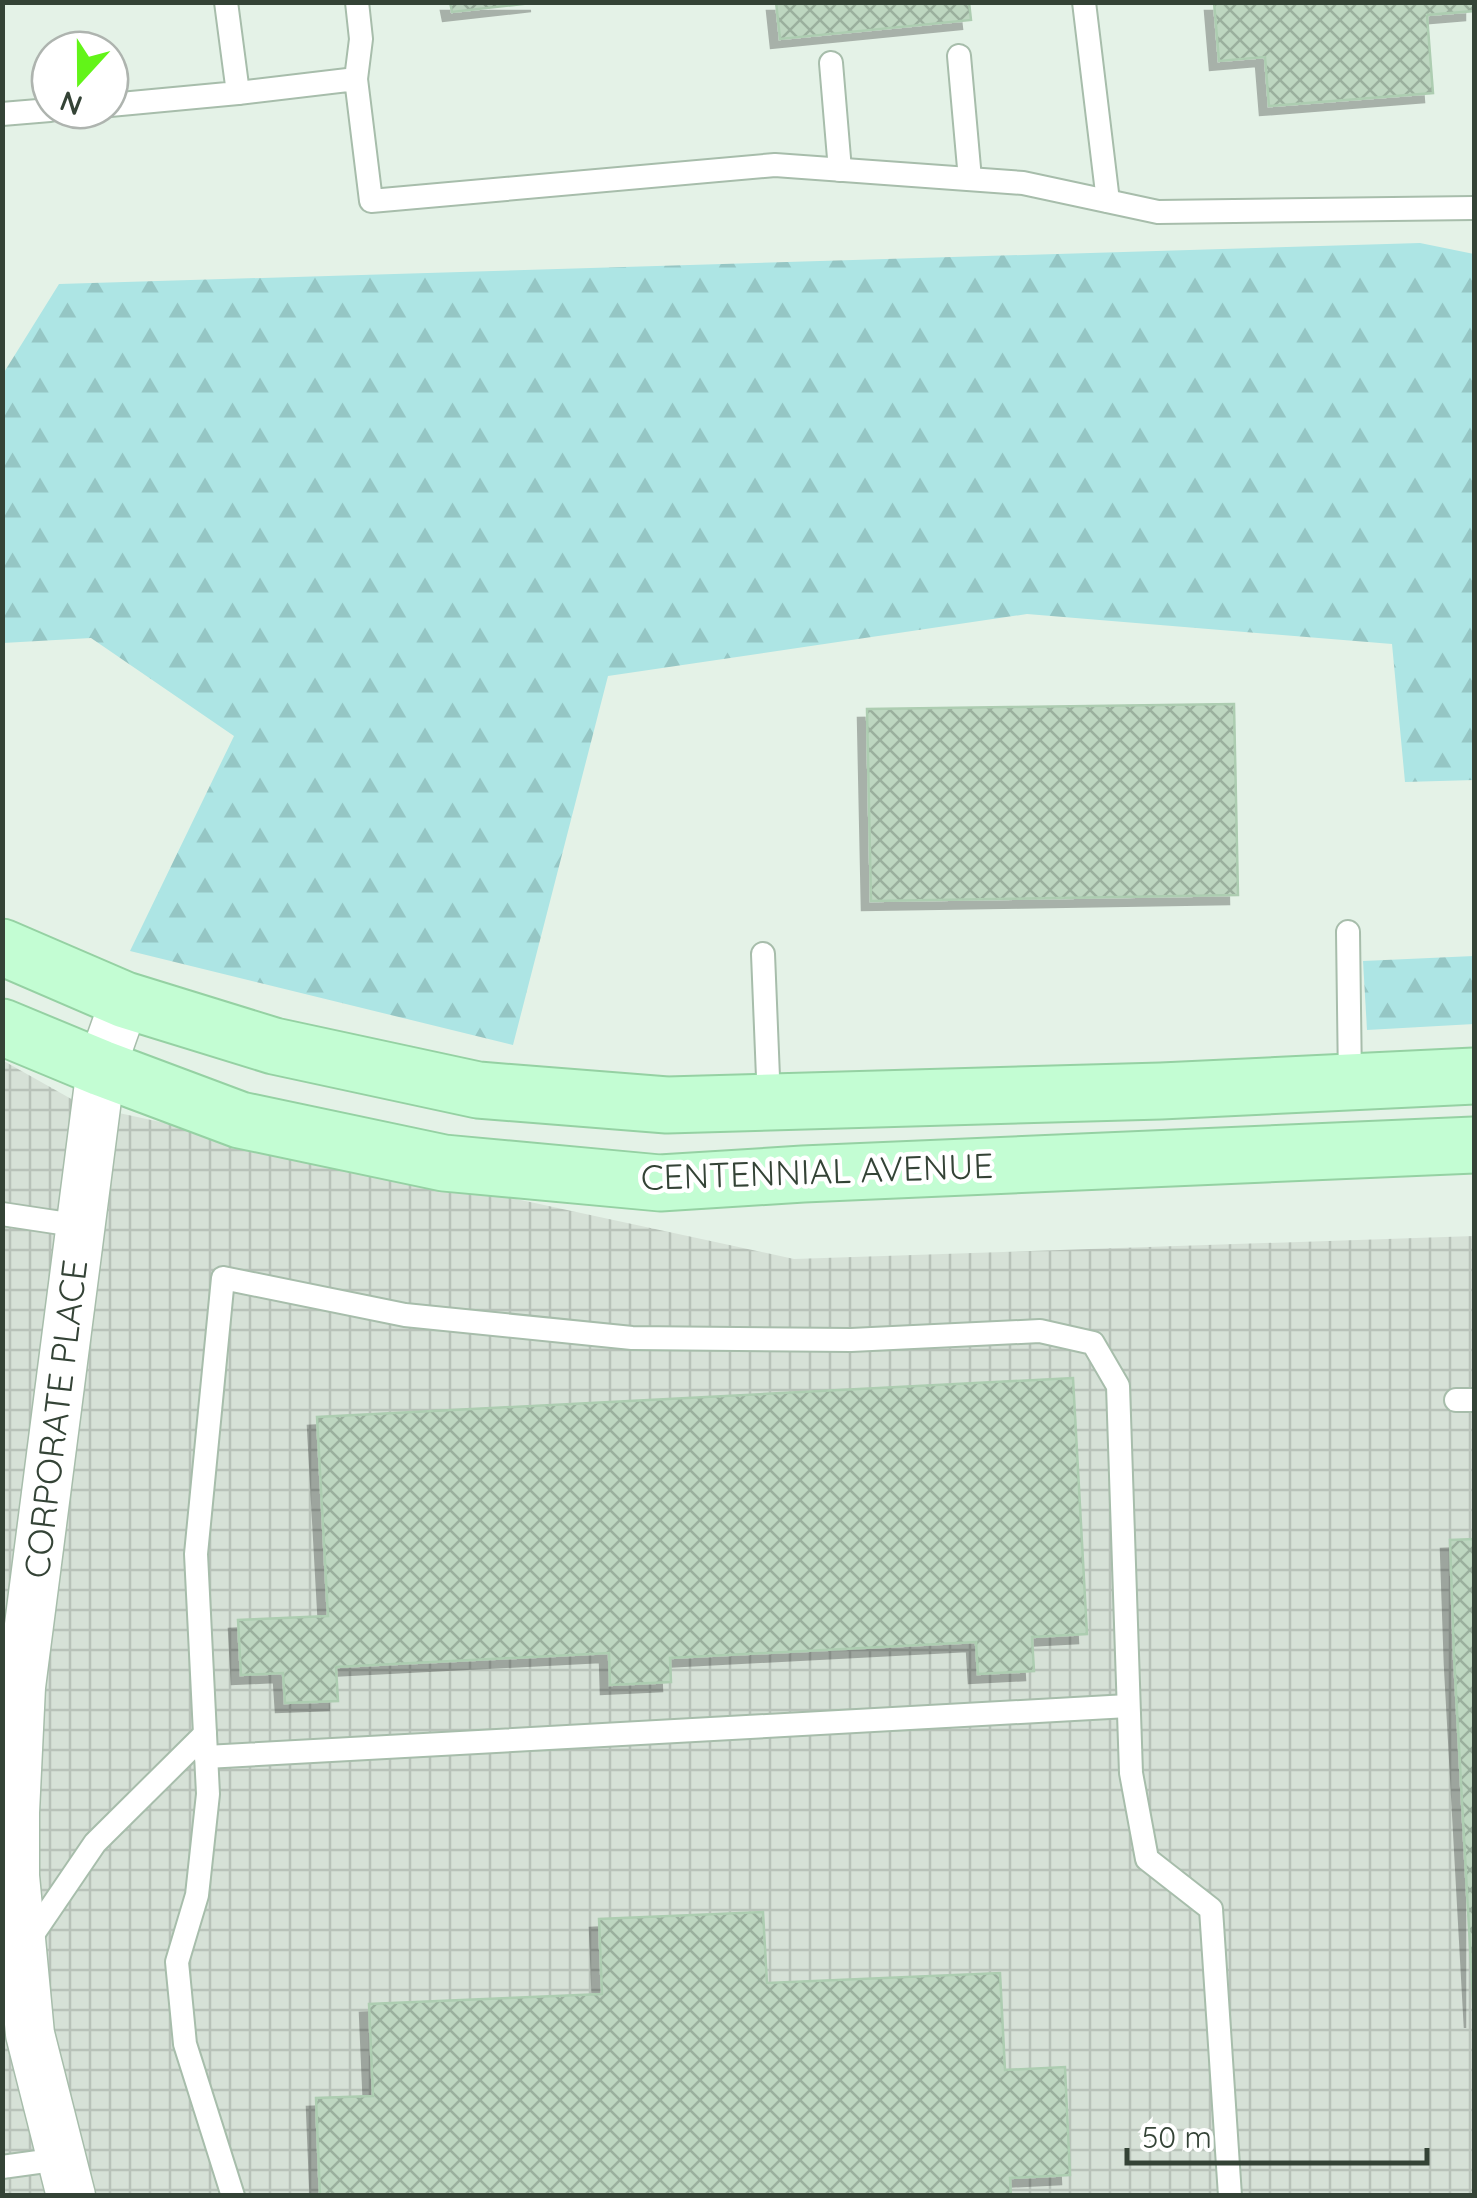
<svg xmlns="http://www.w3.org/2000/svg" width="1477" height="2198" font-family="Quicksand,sans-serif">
<defs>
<pattern id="industrial-grid" width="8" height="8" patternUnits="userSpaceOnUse" patternTransform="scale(2.5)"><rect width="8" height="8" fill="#d6e1d7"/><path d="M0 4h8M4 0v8" fill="none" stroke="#b8c2b9"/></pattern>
<pattern id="forest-firs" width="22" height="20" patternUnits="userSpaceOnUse" patternTransform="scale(2.5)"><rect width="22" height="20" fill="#ade5e4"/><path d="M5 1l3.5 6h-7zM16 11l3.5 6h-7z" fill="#95c6c4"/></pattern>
<pattern id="building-cross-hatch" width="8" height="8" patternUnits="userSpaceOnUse" patternTransform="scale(2.5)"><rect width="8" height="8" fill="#bdd6c0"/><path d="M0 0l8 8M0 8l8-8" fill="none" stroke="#9aaf9d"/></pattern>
<filter id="shadow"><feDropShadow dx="-9" dy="9" stdDeviation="0" flood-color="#0004"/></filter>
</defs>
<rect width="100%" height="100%" fill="#e4f2e7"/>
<path fill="url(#industrial-grid)" d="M2,1060L82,1105L794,1259L1474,1236V2195H3Z"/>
<g fill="url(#forest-firs)">
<path d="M1420,243L1474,254V780L1405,782L1392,644L1027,614L608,676L513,1045L130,951L234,736L91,638L3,643V374L59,284Z"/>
<path d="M1474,956V1024L1367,1030L1363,961Z"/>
</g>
<g fill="url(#building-cross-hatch)" stroke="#adcdb1" stroke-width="2.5" filter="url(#shadow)">
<path d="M450,2H540L452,12Z"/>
<path d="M776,2H969L971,20L780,39Z"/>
<path d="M1214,2H1474V11L1427,15L1433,93L1269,106L1265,57L1219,61Z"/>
<path d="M1234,704L1238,895L871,901L867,709Z"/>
<path d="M1073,1378L1087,1634L1032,1637L1034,1671L978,1674L976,1642L670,1658L671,1682L610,1685L609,1653L336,1667L338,1701L285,1703L283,1673L241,1675L238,1620L328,1616L317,1417Z"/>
<path d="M1474,1539V2019L1454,1656L1450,1540Z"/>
<path d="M763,1912L767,1983L1000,1973L1005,2070L1065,2067L1070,2175L1010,2178L1011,2196H320L316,2098L373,2096L369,2004L602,1994L599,1919Z"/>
</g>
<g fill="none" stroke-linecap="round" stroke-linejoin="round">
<g stroke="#a7bdab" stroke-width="26">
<g id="lane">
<path d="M1084,2L1108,201"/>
<path d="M959,56L970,179"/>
<path d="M831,63L840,170"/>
<path d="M356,79L361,39L357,2"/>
<path d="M238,93L356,79L371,201L775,165L1023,183L1158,212L1474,208"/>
<path d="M110,105L238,93L226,2"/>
<path d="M2,114L50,110"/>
<path d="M1348,932L1350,1082"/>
<path d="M763,954L769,1102"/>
<path d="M2,1214L81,1226"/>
<path d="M1456,1400H1474"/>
<path d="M206,1757L1128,1706"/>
<path d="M27,1943L95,1843L205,1734"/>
<path d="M2,2167L60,2159"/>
<path d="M233,2196L185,2044L177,1962L197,1895L208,1794L196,1554L223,1278L405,1315L632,1338L851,1340L1040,1331L1093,1343L1118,1386L1131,1773L1147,1859L1211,1909L1230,2196"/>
</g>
</g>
<g stroke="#a7bdab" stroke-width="51">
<path id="street" d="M71,2196L30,2034L15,1876V1812L21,1687L101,1068L125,1000"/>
</g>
<g stroke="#95d1a3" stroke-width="59">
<g id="secondary">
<path d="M2,947L125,1000L274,1046L478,1090L667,1105L1161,1091L1474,1076"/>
<path d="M2,1027L101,1068L240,1120L444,1163L660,1183L803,1174L1474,1145"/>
</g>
</g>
<use href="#lane" stroke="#fff" stroke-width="22"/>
<use href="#street" stroke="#fff" stroke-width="48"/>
<use href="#secondary" stroke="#c3fdd3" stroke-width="55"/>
</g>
<g text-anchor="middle" stroke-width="9" stroke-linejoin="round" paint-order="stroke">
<g font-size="35" fill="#344336" stroke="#fff">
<text transform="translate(817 1172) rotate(-2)" y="12">CENTENNIAL AVENUE</text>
<text transform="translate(56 1419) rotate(-83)" y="12">CORPORATE PLACE</text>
</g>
</g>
<rect width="1477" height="2198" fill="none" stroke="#344336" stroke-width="10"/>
<g transform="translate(80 80) rotate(201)"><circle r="48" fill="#ffffff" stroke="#aeb4af" stroke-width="2.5"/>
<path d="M0-8L18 38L0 25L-18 38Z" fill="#62f418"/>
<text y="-15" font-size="28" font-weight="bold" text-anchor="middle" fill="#344336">N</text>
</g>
<path d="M1127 2148v15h300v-15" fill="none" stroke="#344336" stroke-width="5"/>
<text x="1142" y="2148" font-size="30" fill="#344336" stroke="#ffffff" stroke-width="8" paint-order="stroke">50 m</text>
</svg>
